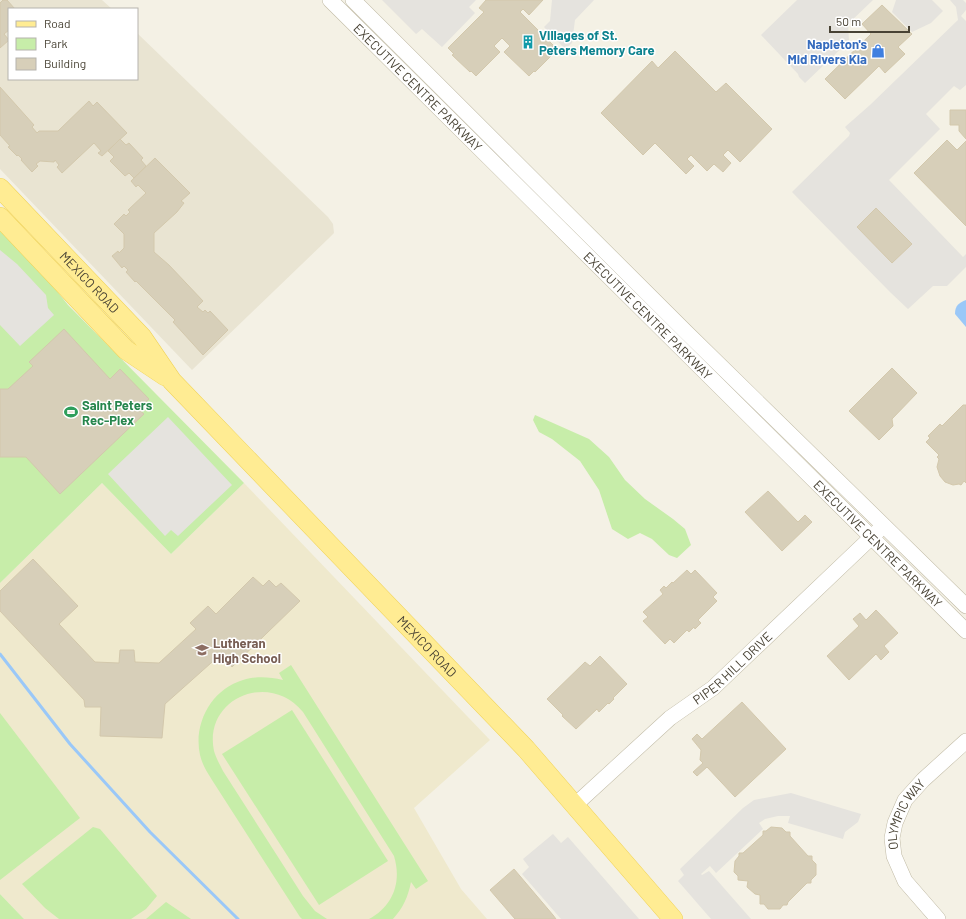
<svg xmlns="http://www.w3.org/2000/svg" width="966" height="919" font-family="Barlow,sans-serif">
<rect width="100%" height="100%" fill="#f4f1e5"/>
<path fill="#e9e4d2" d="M0,0H102L112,9H9V79H137V33L328,217L333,224L334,233L328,239L192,370L0,169Z"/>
<path fill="#efe9cd" d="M102,483L171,554L244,483L490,740L414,808L461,889L487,919H24L0,894V583Z"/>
<g fill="#c7eda9">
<path d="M0,229L45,276L68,305L244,483L171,554L102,483L0,583Z"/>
<path d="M535,415L589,439L609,457L625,480L645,499L673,519L685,529L691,545L677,558L669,555L652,539L640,533L628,539L612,529L599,490L580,461L552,439L539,432L533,420Z"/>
<path d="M291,665L428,881L416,889L411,882C408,897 403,908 393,919H369C393,906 402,882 394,856L303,712C269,670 203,699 214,751C216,758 220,765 223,771L303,896L315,911L327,919H302L300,917L212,780C207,772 202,764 200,755C193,723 212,689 243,680C257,676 269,677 283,680L279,673Z"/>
<path d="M292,710L388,861L319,905L222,754Z"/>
<path d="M0,713L80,818L0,880Z"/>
<path d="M93,827L100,829L157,896L146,909L131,919H59L45,908L22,884Z"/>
<path d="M0,894L24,919H0Z"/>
<path d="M166,902L191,919H146Z"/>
</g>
<g fill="#e5e3de">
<path d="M382,0H476L469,7L475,13L442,47L422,29L416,34Z"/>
<path d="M552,0H594L575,20L572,43L565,49L544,27L550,21Z"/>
<path d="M797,0H873L848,24L849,41L805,83L799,77L798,74L761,35Z"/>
<path d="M896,0H932L943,11L931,23L912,32L892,12Z"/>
<path d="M950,0H963L966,3V10L961,16L966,21V85L960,90L954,86L926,114L940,129L889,180L963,257L966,254V267L947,286H933L908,309L890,292L792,192L849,136L850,133L845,127L870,105L958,20L956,7Z"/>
<path d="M0,250L17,264L46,295L48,308L54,315L20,346L0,325Z"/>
<path d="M168,417L232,485L178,536L171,530L165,536L108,474Z"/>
<path d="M791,793L861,814L858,822L845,832L843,839L788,823L790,816H778L765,819L759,823L763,829L716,873L710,866L701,874L702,875L709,871L751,919H711L678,881L684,875L680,869L743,808L754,800Z"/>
<path d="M553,834L561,843L568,837L639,919H561L522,874L529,867L523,859Z"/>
</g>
<path fill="#9ac8f8" d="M966,300V327L955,314C955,305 959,303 966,300Z"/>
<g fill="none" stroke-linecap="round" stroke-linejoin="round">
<path stroke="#9ac8f8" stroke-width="3" d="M0,654L70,744L150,832L238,919"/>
</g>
<g fill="#d7cfb9" stroke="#d3c8ac">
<path d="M3,0H7L15,9H9V30L4,34L9,40L0,48V3Z"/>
<path d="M486,0H543L529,15L523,9L520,12L556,48L551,54L552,55L535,72L534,71L529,76L504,52L510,46L502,38L494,46L500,52L476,76L471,71L470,72L452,55L454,54L448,48L484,12L479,8Z"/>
<path d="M882,5L912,34L898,47L905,54L885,73L879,66L845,99L825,79L871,34L862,24Z"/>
<path d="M675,51L716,92L726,83L772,129L740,162L728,150L723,155L731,163L723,172L714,164L707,171L691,155L687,159L694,166L686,174L655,143L643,155L601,113L652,61L658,68Z"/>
<path d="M0,87L34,125L32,127L37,133L39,131H58L89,101L93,106L97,102L127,133L102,156L98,153L101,151L94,143L62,173L57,167L59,165L55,160L54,162L40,161L36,164L38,166L32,172L21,160L22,159L18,155L17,156L8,147L10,146L0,135Z"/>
<path d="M950,110H966V139L959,131V125H950Z"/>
<path d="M120,139L126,145L129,143L143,158L141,160L146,166L134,178L129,173L125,176L110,161L114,157L108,151Z"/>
<path d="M947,140L957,150L966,141V226L914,173Z"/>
<path d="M155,158L190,193L181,201L184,203L177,212L154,233V252L169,265L203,301L197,307L203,312L205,310L208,313L210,311L228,330L203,355L173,322L175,320L136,281L135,282L126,272L128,270L124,266L122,268L112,256L118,251L119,253L124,248V234L114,224L124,214L126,216L130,212L128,210L146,193L138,185L136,187L131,181Z"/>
<path d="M876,208L912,244L892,263L857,227Z"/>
<path d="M64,329L110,379L120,369L149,399L138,409L144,414L60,494L26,457H0V389H8L33,366L29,362Z"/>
<path d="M892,368L917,393L892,419L893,426L879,440L849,411Z"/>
<path d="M963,405H966V483L964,481L961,485L959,484L953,485L945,482L940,476L937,467L939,459L937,457L939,455L926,442L930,438L928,436L940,424L942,426Z"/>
<path d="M768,491L798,522L805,515L812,522L782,551L745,512Z"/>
<path d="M33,559L78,606L59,624L95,662L119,663L120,650H134L135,662L159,663L196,629L190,623L208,606L216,614L253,577L263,586L269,580L276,587L281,583L300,601L232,667L220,655L165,704L162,738L100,736L101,707H85L84,700L0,611V591Z"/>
<path d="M687,570L691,574L695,570L717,593L713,597L717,601L698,620L701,623L695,629L694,627L689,632L687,630L674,643L670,639L665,644L643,621L648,617L643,612L663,594L660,590L664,586L666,588L672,582L673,583Z"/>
<path d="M876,610L898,633L884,646L889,652L881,660L876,654L849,680L827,656L859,626L853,619L860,613L866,620Z"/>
<path d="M600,656L627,684L613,698L614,699L609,704L608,703L599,712L597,709L576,729L562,716L563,715L547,699L585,662L590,666Z"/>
<path d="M742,702L786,749L735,797L707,767L697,776L693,772L703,763L700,760L701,750L692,739L697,734L702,739Z"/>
<path d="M771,827L782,828L786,832H790V836L808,856H812V860L816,864V875L811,880V883H807L788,902L787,905H783L780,909H768L764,904H760V895L755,894L747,887L748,881L738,880V876L734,872L735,861L739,856V853H743L763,835V831H766Z"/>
<path d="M514,869L553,915L556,919H515L490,890Z"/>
</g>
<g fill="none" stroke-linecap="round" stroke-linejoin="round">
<g stroke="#c1bba6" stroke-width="16">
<g id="minor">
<path id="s1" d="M330,0L966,631"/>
<path d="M353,0L686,332L966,606"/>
<path id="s2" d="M575,805L670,718L713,688L878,531"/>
<path id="s3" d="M938,919L905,881L894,856L892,838L895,823L905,800L923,780L966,741"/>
</g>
</g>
<g stroke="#f1d357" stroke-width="20">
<g id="major">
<path id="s4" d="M0,188L142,337L172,381L526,749L673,919"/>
<path d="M0,217L126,350L165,376"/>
</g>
</g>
<use href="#minor" stroke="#fff" stroke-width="15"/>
<use href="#major" stroke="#ffec93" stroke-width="19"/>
</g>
<defs>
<g id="building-bare" transform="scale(1.08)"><path d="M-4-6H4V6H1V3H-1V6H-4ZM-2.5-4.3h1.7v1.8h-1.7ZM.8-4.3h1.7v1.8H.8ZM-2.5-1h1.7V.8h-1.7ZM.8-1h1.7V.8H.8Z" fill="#0f9aa8" stroke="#fff" stroke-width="2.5" paint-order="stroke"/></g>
<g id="shop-bare" transform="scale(1.08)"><path d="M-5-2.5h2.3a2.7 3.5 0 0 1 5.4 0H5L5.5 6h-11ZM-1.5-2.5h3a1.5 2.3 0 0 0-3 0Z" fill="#3f7fe0" stroke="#fff" stroke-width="2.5" paint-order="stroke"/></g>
<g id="stadium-bare" transform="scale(1.08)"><path d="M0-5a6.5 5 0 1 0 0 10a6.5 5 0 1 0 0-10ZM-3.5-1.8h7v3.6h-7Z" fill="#2e9e5b" stroke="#fff" stroke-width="2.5" paint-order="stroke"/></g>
<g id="school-bare" transform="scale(1.08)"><path d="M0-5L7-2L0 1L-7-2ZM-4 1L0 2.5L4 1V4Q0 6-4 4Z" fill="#8d6e63" stroke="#fff" stroke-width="2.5" paint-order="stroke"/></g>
</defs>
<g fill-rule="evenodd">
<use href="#building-bare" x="528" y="42"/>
<use href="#shop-bare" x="878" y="51"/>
<use href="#stadium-bare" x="71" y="412"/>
<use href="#school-bare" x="202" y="650"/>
</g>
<g text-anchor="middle" stroke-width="3" stroke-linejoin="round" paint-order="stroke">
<g font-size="13" font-weight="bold" fill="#0d838f" stroke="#fff" text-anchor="start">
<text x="539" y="40">Villages of St.<tspan x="539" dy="15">Peters Memory Care</tspan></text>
</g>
<g font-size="13" font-weight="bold" fill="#366cbe" stroke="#fff" text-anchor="end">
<text x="867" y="49">Napleton's<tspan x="867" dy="15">Mid Rivers Kia</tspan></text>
</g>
<g font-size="13" fill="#484234" stroke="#fff">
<text dy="5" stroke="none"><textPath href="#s1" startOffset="124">EXECUTIVE CENTRE PARKWAY</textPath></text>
<text dy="5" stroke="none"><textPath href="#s4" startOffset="130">MEXICO ROAD</textPath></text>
<text dy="5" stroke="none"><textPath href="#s1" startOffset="448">EXECUTIVE CENTRE PARKWAY</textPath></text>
<text dy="5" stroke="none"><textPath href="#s1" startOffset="772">EXECUTIVE CENTRE PARKWAY</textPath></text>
<text dy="5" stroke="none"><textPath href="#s4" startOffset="627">MEXICO ROAD</textPath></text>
<text dy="5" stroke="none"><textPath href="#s2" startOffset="209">PIPER HILL DRIVE</textPath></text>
<text dy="5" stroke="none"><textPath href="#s3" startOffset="123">OLYMPIC WAY</textPath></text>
</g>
<g font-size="13" font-weight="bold" fill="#27864d" stroke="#fff" text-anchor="start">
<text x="82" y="410">Saint Peters<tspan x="82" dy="15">Rec-Plex</tspan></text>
</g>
<g font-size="13" font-weight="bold" fill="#785e54" stroke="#fff" text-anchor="start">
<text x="213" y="648">Lutheran<tspan x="213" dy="15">High School</tspan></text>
</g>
</g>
<rect x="8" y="8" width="130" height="72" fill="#ffffff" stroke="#b6b3ae"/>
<rect x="16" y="21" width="20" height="6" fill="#ffec93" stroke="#b6b3ae"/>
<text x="44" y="28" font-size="12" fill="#484234">Road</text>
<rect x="16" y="38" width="20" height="12" fill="#c7eda9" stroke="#b6b3ae"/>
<text x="44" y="48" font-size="12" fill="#484234">Park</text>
<rect x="16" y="58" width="20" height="12" fill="#d7cfb9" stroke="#b6b3ae"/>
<text x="44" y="68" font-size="12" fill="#484234">Building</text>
<path d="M830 26v6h79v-6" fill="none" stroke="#484234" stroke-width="2"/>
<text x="836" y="26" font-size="12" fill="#484234" stroke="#ffffff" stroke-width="3" paint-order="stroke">50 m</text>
</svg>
